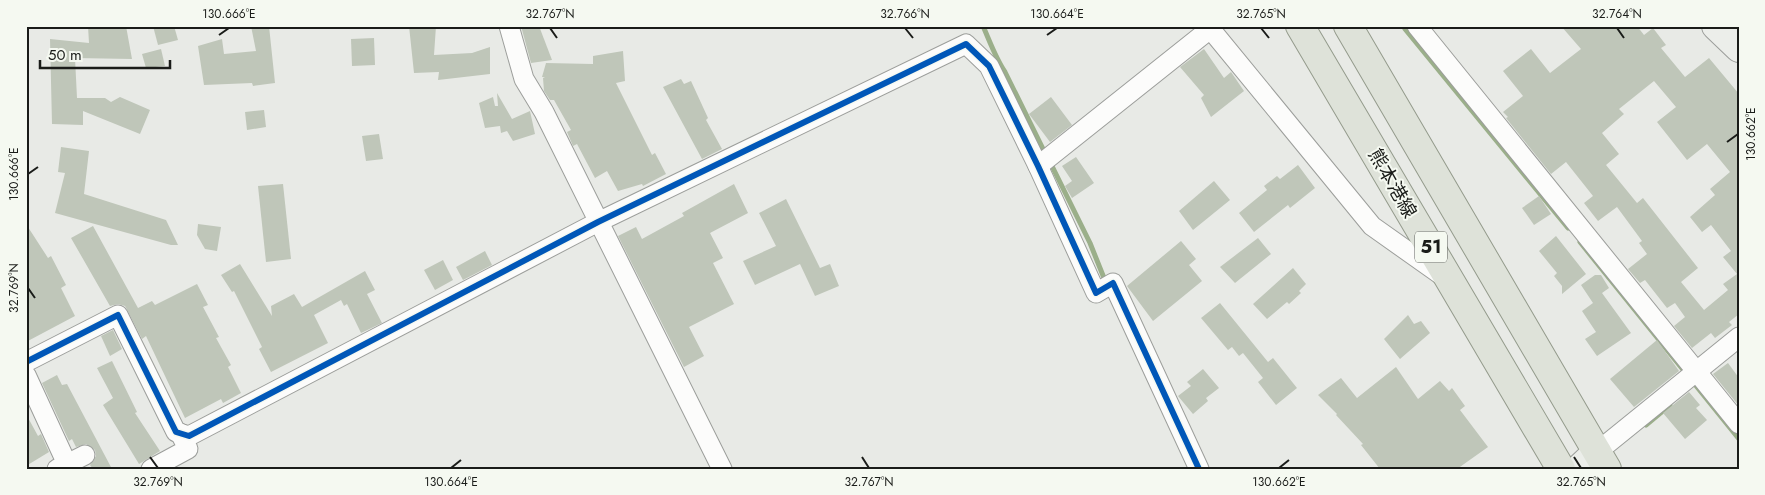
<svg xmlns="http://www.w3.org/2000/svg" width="1765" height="495" font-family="Jost,'Noto Sans JP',sans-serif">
<rect width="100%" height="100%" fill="#e8eae6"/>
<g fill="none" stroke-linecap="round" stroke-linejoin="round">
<g stroke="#9baf8a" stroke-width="5">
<path d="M983,26C990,42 996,59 1005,72L1046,155"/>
<path d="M1405,29L1568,228"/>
<path d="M1050,162L1090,243L1106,283"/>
<path d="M1580,242L1739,439"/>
<path d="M1646,425L1670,405"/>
</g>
</g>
<g fill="#bfc6b9" fill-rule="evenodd">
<path d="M88,26H126L132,59L75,58L77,98H105L111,102L120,97L150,110L140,134L83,111V125L52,124L50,39L89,43Z"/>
<path d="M153,26H174L178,40L158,45Z"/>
<path d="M251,26H269L275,83L253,86L252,83L204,85L198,46L222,39L224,54L256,51Z"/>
<path d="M409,26H436L434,55L472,53L490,47V74L438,80L439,72L414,73Z"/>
<path d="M521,26H539L552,60L531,63Z"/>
<path d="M1561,26H1637L1644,35L1653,28L1666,45L1661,48L1685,77L1709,58L1739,94V314L1729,322L1732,325L1715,338L1711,333L1692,348L1674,326L1685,317L1675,303L1667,308L1645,280L1640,283L1628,269L1647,254L1639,243L1642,241L1617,207L1598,221L1584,203L1593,196L1566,162L1551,174L1506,118L1508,117L1503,112L1523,96L1503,71L1531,49L1550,73L1581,49ZM1654,81L1676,107L1657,122L1687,160L1707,144L1730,172L1710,189L1715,195L1690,217L1702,232L1711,225L1731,251L1723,257L1737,274L1723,284L1728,290L1704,310L1681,282L1698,268L1643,198L1637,203L1606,165L1619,154L1602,133L1624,114L1619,109Z"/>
<path d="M374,38L375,65L352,66L351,39Z"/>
<path d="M161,49L165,66L146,68L142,54Z"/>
<path d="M1204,49L1224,78L1231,72L1244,91L1211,117L1201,98L1204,95L1180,67Z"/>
<path d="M623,51L625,81L616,83L652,155L655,153L666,174L643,186L642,184L618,191L607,171L595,178L577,144L573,146L567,132L571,130L554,100H550L544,91L543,78L545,77H542L546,63L593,64V56Z"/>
<path d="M681,79L684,84L691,81L708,118L706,120L722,149L702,159L663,87Z"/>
<path d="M497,93L512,119L530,111L535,134L513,141L507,131L501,133L500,126L485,128L479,103L493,97L495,106H498Z"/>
<path d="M1051,97L1072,125L1050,142L1029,114Z"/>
<path d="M264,110L266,127L247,130L245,112Z"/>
<path d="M379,134L383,159L366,161L362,136Z"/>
<path d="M61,147L89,151L84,194L166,220L178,245H171L55,213L65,173L58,172Z"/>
<path d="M1076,157L1094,183L1072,198L1065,186L1072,181L1062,166Z"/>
<path d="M1298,165L1315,188L1290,208L1288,205L1254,232L1239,213L1267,190L1264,186L1277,176L1280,179Z"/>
<path d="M1214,181L1230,200L1193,230L1179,211Z"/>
<path d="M283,184L291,259L266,262L258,186Z"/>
<path d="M734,184L748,213L710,233L723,258L713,263L734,304L689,327L704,356L684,367L618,236L636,227L642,239L684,216L682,213Z"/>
<path d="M1539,196L1551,214L1534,225L1522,208Z"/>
<path d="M786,199L820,268L830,264L839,286L815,296L800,264L755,285L743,261L776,246L759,213Z"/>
<path d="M26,224L48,258L51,256L66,285L61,288L75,316L26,342Z"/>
<path d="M198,224L221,227L217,251L205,249L197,235Z"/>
<path d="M93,226L138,308L152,301L155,305L197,284L208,305L203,307L219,337L216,338L231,365L228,367L241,393L223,403L221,399L185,418L146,336L142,339L125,306L118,304L110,306L71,238Z"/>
<path d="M1556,236L1586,274L1562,294V286L1554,276L1557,273L1539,251Z"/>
<path d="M1258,238L1271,254L1235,283L1220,267Z"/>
<path d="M1181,241L1196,259L1189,265L1202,281L1153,321L1127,286Z"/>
<path d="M485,251L492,265L463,280L456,267Z"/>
<path d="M443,260L453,280L435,290L424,270Z"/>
<path d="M240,264L272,316L271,306L294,294L302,307L365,271L375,290L367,294L382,323L361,333L347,304L344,306L341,300L314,315L328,343L271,372L259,349L262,347L234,291L232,292L221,275Z"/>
<path d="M1293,268L1306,284L1299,291L1301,293L1289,304L1287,302L1267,319L1253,304Z"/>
<path d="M1595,275H1601L1609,288L1602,293L1631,333L1597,356L1585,339L1596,332L1582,311L1593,303L1581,285Z"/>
<path d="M1220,303L1268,362L1273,358L1297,388L1276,405L1258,382L1263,378L1243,353L1239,356L1232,347L1228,350L1201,318Z"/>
<path d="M1408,315L1414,324L1421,321L1430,333L1400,359L1384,339Z"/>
<path d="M113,330L122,349L110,356L101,336Z"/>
<path d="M1657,340L1679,371L1634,407L1610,379Z"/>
<path d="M112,361L137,412L135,413L160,451L139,464L103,405L113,398L97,368Z"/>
<path d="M1728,363L1739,378V406L1713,374Z"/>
<path d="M1396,367L1418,399L1440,381L1449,391L1452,388L1465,406L1460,410L1488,447L1457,469H1380L1361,445L1363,444L1336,415L1337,414L1318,395L1341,378L1357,398Z"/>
<path d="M1203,369L1219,388L1206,398L1208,401L1193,414L1178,396L1191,386L1187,382Z"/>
<path d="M57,375L62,385L67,384L112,469H93L90,465L96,456L95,450L86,444L76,447L72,439L69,441L42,383Z"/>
<path d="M1689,392L1700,405L1696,408L1707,420L1685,439L1663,413Z"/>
<path d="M26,414L38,436L41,434L49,452L26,466Z"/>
</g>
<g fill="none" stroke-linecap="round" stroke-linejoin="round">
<g stroke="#9c9e9b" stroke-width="21">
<g id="street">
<path d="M509,26L524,79L544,112L722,469"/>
<path d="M1208,26L1372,226L1444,277"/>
<path d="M1417,26L1739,424"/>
<path d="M1038,166L1210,29"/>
<path d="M26,362L118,315L176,432L189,436L598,222L966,44L989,66L1038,166L1096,293L1113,283L1199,469"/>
<path d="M26,375L67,464"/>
<path d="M1597,452L1739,337"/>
<path d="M57,469L85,455"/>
<path d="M151,469L188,449L180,433"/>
</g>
</g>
<g stroke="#9c9e9b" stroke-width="30">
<g id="secondary">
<path d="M1716,26L1739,48"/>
<path d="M1579,469L1597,452"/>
</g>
</g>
<g stroke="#949b8c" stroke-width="30">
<g id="primary">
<path d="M1300,26L1561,469"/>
<path d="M1348,26L1607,469"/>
</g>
</g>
<use href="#street" stroke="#fcfcfb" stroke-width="19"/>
<use href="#secondary" stroke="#eceeea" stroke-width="28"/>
<use href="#primary" stroke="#dee2d9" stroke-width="28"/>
<g stroke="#f5f9f1" stroke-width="9">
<path id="cycleway" d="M26,362L118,315L176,432L189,436L598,222L966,44L989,66L1038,166L1096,293L1113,283L1199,469"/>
</g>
<use href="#cycleway" stroke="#0057b8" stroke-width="6"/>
</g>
<path fill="none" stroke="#1a1c19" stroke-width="2" d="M550,28L557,38M905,28L913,38M1261,28L1269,38M1617,28L1624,38M219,35L229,28M1047,35L1057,28M1727,142L1738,134M28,174L38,167M28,288L35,298M150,457L158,468M862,457L869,468M1574,457L1581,468M451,468L461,460M1279,468L1289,460"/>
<g text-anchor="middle" stroke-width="4" stroke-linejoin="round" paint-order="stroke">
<rect fill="#f5f9f1" stroke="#5c5e5a" stroke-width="1" x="1415" y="231.5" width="32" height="31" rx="4"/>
<g font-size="18" font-weight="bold" fill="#1a1c19">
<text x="1431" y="253">51</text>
</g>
<g font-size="19" fill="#1a1c19" stroke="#f5f9f1">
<text transform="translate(1393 183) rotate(60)" y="7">熊本港線</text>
</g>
</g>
<rect width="1765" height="495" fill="none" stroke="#f5f9f1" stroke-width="55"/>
<path d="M40 60v8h130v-8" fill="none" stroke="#1a1c19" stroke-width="2.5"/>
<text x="48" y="60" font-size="15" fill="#1a1c19" stroke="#f5f9f1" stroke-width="4" paint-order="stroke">50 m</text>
<rect x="28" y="28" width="1710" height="440" fill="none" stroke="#1a1c19" stroke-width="2"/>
<g font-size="12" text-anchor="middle" fill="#1a1c19">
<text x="229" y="18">130.666°E</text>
<text x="550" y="18">32.767°N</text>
<text x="905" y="18">32.766°N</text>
<text x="1057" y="18">130.664°E</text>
<text x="1261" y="18">32.765°N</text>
<text x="1617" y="18">32.764°N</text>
<text transform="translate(1751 134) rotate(-90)" y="4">130.662°E</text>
<text transform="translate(14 174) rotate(-90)" y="4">130.666°E</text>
<text transform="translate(14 288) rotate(-90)" y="4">32.769°N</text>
<text x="158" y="486">32.769°N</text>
<text x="451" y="486">130.664°E</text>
<text x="869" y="486">32.767°N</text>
<text x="1279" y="486">130.662°E</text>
<text x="1581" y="486">32.765°N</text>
</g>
</svg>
